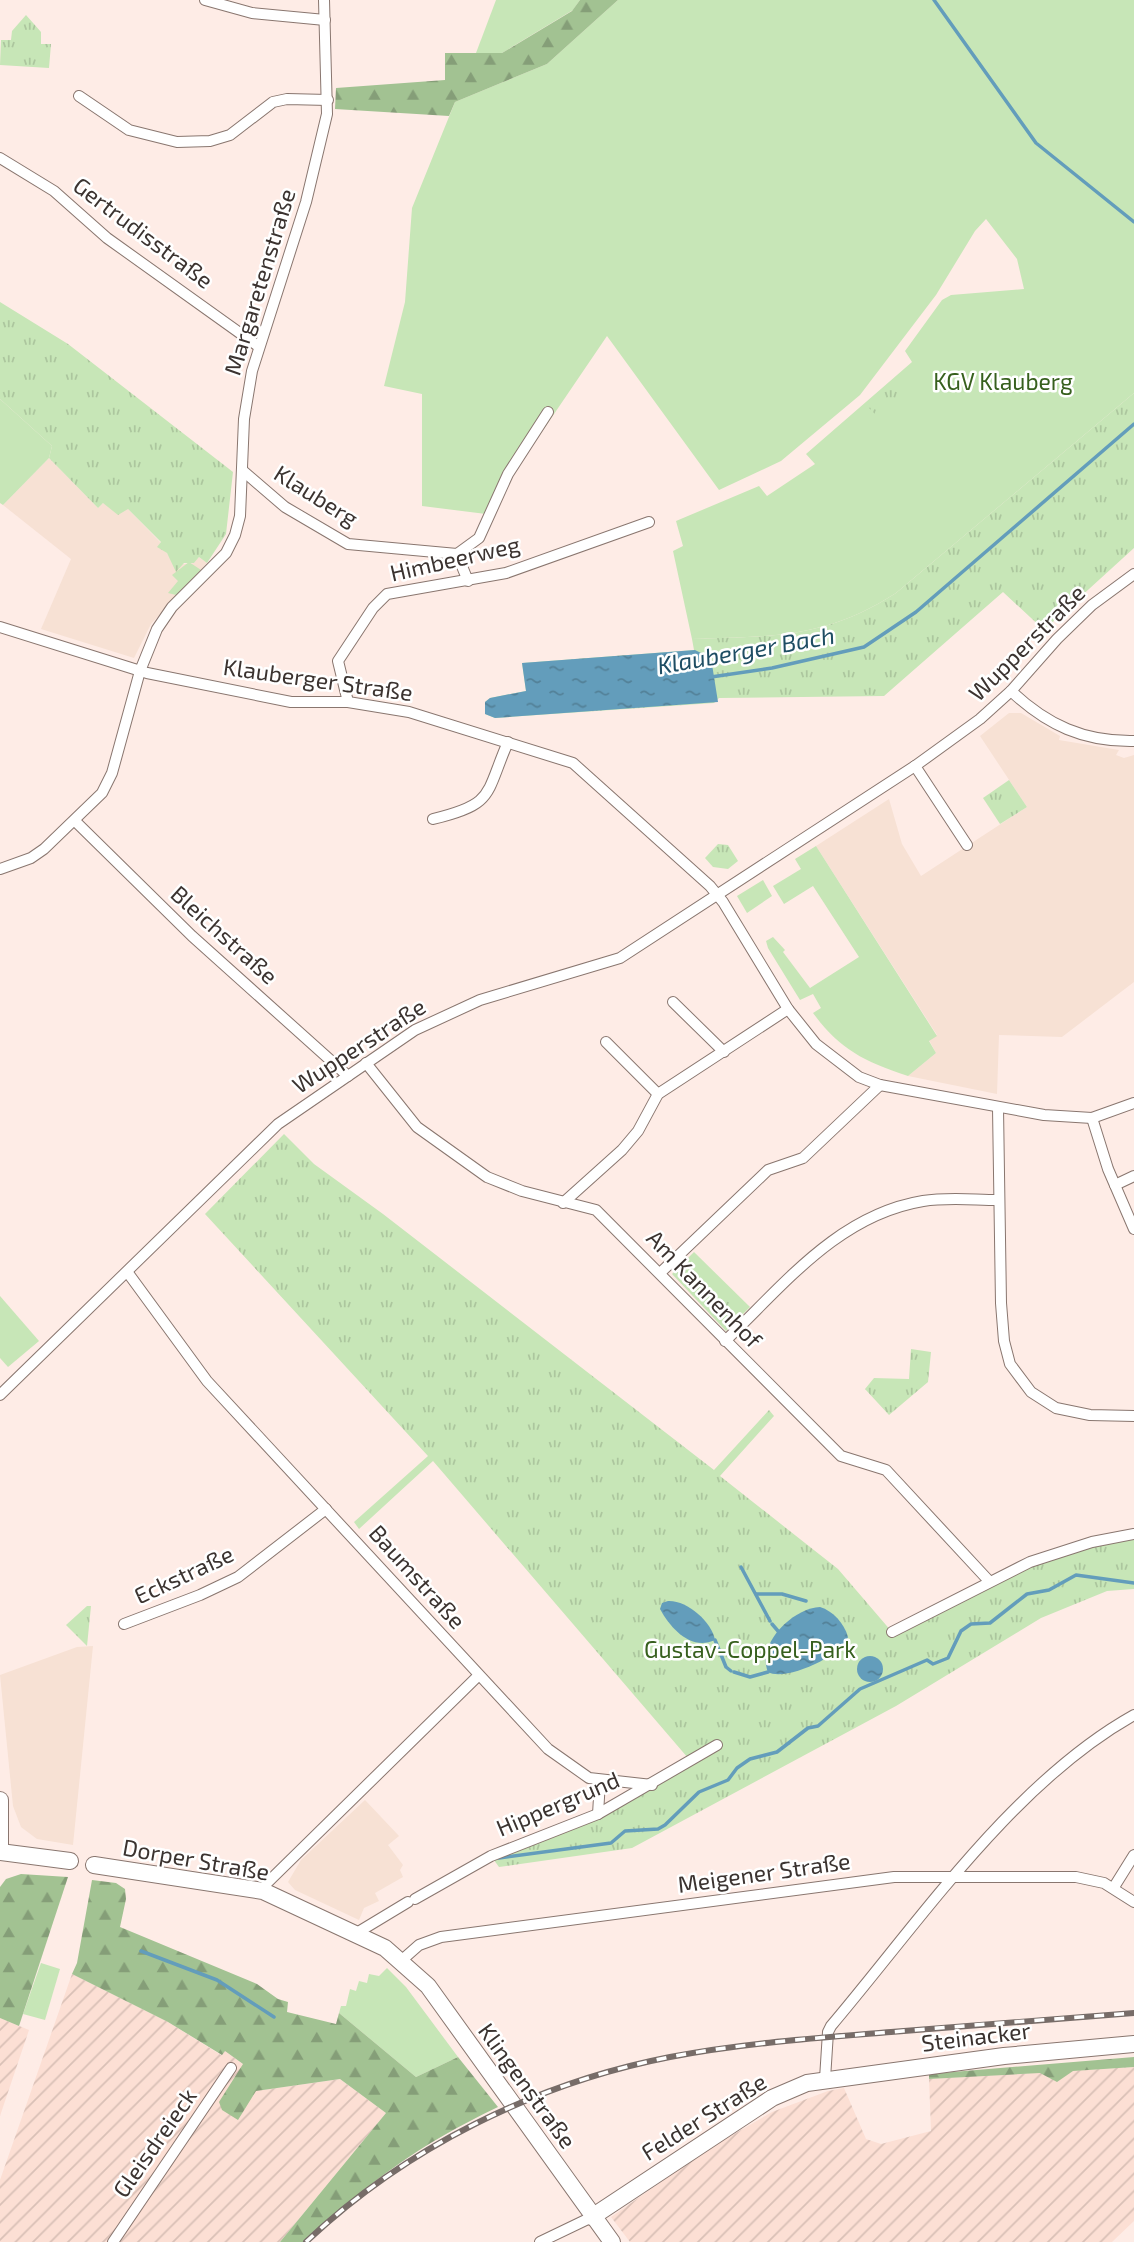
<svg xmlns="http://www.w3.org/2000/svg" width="1134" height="2242" font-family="'Exo 2',sans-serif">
<defs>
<pattern id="industrial-furrows" width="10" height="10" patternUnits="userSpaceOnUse" patternTransform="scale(1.75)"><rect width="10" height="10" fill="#fcdfd4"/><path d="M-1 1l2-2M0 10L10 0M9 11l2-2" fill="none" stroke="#d9c0b6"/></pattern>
<pattern id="forest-firs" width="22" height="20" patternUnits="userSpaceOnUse" patternTransform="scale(1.75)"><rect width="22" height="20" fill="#a2c292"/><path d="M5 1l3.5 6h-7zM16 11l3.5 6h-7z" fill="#859e78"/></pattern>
<pattern id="park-tufts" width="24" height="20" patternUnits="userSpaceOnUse" patternTransform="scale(1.75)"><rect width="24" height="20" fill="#c7e6b7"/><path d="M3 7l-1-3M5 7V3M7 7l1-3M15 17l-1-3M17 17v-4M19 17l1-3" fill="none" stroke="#acc69e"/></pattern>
<pattern id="water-ripples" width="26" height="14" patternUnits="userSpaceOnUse" patternTransform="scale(1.75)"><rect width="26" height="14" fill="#639dbb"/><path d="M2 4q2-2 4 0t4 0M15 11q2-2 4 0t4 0" fill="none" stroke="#538198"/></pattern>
</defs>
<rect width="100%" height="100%" fill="#feece6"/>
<g fill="url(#industrial-furrows)">
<path d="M72,1974L168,2022L221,2055L225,2051L244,2065L238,2119L255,2091L340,2079L386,2113L280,2242H0V2180Z"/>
<path d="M0,2018L29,2030L0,2116Z"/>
<path d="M1134,2067V2221L1112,2242H630L611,2217L708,2149L772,2112L828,2091L844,2088L866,2139L881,2144L931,2131L929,2079Z"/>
</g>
<g fill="#f7e1d4">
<path d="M49,458L98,508L103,503L126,507L161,543L174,565L194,563L199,557L207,563L151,624L134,658L41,629L71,559L3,505Z"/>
<path d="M1009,713H1021L1060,736L1059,740L1119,750L1116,755L1124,758L1134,755V982L1062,1037L999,1035L997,1094L908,1076L936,1053L929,1040L937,1035L816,846L889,799L902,844L921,876L1027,807L980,736Z"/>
<path d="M93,1646L73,1845L37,1839L21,1827L13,1806L0,1675L77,1647Z"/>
<path d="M365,1800L399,1836L388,1845L403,1865L400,1870L403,1877L375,1893L379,1901L364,1908L359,1920L295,1890L288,1882L301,1860Z"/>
</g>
<g fill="#c7e6b7">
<path d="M496,0H580L573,10L502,53H476Z"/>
<path d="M618,0H1134V393L896,593C825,639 772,636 692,639L673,551L683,546L676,521L759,486L767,496L815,464L806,454L912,362L905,351L942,300L951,295L1024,289L1017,259L986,219L975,231L936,295L860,395L781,461L719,490L607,336L486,514L422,506V394L384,386L405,302L412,208L455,102L547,64Z"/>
<path d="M0,399L52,446L49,458L3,505L0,503Z"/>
<path d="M189,562L201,570L176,595L168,593L178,581L172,575Z"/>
<path d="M816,846L937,1036L929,1041L936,1053L908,1076C862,1061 839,1048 813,1013L821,1008L813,994L800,1000L768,948L766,941L773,937L785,950L783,952L810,988L859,957L813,886L784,904L773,886L801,869L795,859Z"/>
<path d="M763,880L772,896L747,913L737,896Z"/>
<path d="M0,1296L39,1341L8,1367L0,1358Z"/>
<path d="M41,1963L60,1969L45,2020L23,2014Z"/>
<path d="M387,1968L406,1987L458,2057L416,2077L339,2013L341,2006H346L350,1989L356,1991L359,1981L367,1983L369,1974L379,1976Z"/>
</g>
<g fill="url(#forest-firs)">
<path d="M580,0H618L547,64L455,102L449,116L335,109L336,88L445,80V53H502L572,11Z"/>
<path d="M21,1874L68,1877L19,2026L0,2018V1887L6,1879Z"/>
<path d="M92,1880L116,1883L125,1889L126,1899L120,1927L257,1984L278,1999L288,2002L287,2012L336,2024L339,2013L416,2077L458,2057L498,2107C419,2145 369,2181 306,2242H280L386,2113L340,2079L256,2091L238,2120L222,2110L219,2102L243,2064L225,2051L222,2055L168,2022L72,1974L77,1963Z"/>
<path d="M1134,2057V2067L1073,2071L1057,2082L1040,2073L929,2079V2074Z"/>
</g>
<g fill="url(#park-tufts)">
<path d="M26,15L41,32V44H51L49,68L0,65L1,40H11L12,31Z"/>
<path d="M0,302L68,344L233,472L226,534L207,563L199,557L194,563H184L176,572L167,553L157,547L161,542L128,509L118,515L103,503L98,508L49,458L52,446L0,399Z"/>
<path d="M899,375L911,388L882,421L866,405Z"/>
<path d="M1134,393V548L1044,630L1003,592L884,696L719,698L714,703L495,718L485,714V702L490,698L526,691L522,663L694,650L692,639C772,636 825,639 896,593Z"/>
<path d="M1009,780L1027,807L1000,824L983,798Z"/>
<path d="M718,844L728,845L738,861L728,869L713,867L705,858Z"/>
<path d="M284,1134L314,1164L383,1214L714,1470L769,1410L774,1416L720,1476L838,1569L892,1632L1030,1562L1134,1534V1589L1107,1591L1041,1618L896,1706L632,1848L499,1867L491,1856L598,1814L688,1758L433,1461L359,1529L354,1522L428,1456L205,1214Z"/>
<path d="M694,1252L750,1307L726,1331L672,1274Z"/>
<path d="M911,1349L931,1352L928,1382L889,1415L865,1389L874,1378L909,1379Z"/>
<path d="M87,1606H91L87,1646L66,1625Z"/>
</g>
<g fill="url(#water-ripples)">
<path d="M695,650L711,658L718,702L495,718L485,714V702L490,698L526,691L522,663Z"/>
<path d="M668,1601C687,1600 712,1622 715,1640C691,1651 671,1629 660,1609L662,1603Z"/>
<path d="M820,1607C833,1611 844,1623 848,1637C842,1656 785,1682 768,1672C756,1644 793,1608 820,1607Z"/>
<circle cx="870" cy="1669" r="13"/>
</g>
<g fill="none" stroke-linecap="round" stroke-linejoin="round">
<g stroke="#639dbb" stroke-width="3.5">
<path d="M934,0L1036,143L1134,222"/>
<path d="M711,677L772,668L864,647L916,612L1134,424"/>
<path d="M741,1567L770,1621"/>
<path d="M756,1594H782L806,1601"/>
<path d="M772,1624L778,1631"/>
<path d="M715,1640L726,1667L731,1671"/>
<path d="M734,1672L750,1677L768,1672"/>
<path d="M499,1858L611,1843L625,1831L658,1829L665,1825L699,1792L728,1780L737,1768L750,1759L777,1752L808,1728L818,1726L860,1689L927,1660L933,1664L948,1658L961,1631L971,1624L990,1623L1027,1594L1049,1590L1076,1575L1134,1583"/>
<path d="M141,1951L217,1980L274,2017"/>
</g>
<g stroke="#89766f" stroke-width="12">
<g id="street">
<path d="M205,0L252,13L325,20"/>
<path d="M79,96L129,130L177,142L210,141L230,135L273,102L287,99L328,100"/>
<path d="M0,158L54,191L107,238L258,346"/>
<path d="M242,470L285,507L348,544L457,554"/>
<path d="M468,581L457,554L479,538L508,474L548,412"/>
<path d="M0,627L147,673L291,702H348L409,712L573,763L710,886L723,902L788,1009L816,1044L859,1077L880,1085L1044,1115L1092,1118L1134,1103"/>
<path d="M1011,691C1047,725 1084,742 1134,741"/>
<path d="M348,702L338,661L373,608L387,594L506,573L649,522"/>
<path d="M915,766L967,845"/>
<path d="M433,819C495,804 485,795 508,742"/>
<path d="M75,821L192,936L348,1076"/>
<path d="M0,869L31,858L44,849L102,793L112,773L140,671L157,629L172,607L226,553L235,535L240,516L244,419L252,371L306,202L327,114L324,0"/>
<path d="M673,1002L724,1052"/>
<path d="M606,1042L658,1094"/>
<path d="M366,1063L417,1127L487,1177L522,1191L596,1210L841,1456L886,1470L989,1581"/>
<path d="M998,1108L1001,1303L1004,1341L1010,1364L1031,1392L1056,1408L1090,1415L1134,1416"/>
<path d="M1092,1118L1108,1169L1134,1229"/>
<path d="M1115,1185L1134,1176"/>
<path d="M563,1203L622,1150L638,1131L658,1094L788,1009"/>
<path d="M128,1273L207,1381L548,1749L589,1778L652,1785"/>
<path d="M660,1273L768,1170L803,1158L880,1085"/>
<path d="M725,1341C784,1285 838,1215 923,1201C948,1197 974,1200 998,1200"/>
<path d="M0,1395L278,1124L415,1030L480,1000L620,958L915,766L980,719L1011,691L1057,639L1092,605L1134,574"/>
<path d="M124,1624L200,1595L238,1577L326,1509"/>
<path d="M892,1632L1030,1562L1092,1542L1134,1534"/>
<path d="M598,1814L600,1781"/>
<path d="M1114,1887L1134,1855"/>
<path d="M263,1891L267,1883L478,1676"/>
<path d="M415,1899L491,1856L598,1814L717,1745"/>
<path d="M355,1934L408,1902"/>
<path d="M402,1960L419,1945L441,1937L894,1877H1076L1104,1883L1134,1902"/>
<path d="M825,2079L828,2032L831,2026C919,1922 1014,1782 1134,1715"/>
<path d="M113,2242L231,2068"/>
<path d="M540,2242L592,2217"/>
</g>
</g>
<g stroke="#89766f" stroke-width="18">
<g id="secondary">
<path d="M0,1800V1846"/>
<path d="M0,1852L70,1861"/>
<path d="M94,1865L263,1891L385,1948L428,1986L612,2242"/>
<path d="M592,2217L772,2098L807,2083L1004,2056L1134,2044"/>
</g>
</g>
<use href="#street" stroke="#fff" stroke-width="10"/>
<use href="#secondary" stroke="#fff" stroke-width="16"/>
<g stroke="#776c68" stroke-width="6">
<path id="rail" d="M306,2242C405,2148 536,2083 670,2057C743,2043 817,2038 891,2032C972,2025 1053,2019 1134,2013"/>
</g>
<use href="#rail" stroke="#fff" stroke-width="3.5" stroke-dasharray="10" stroke-linecap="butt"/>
</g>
<g text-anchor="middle" stroke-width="5" stroke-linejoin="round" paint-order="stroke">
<g font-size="23" fill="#3b3330" stroke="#fff">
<text transform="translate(143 233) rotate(37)" y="8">Gertrudisstraße</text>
<text transform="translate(260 282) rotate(-73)" y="8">Margaretenstraße</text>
<text transform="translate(316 496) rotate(32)" y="8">Klauberg</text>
<text transform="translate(455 559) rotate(-13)" y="8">Himbeerweg</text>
<text transform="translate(1027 643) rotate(-45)" y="8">Wupperstraße</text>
<text transform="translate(318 680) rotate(8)" y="8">Klauberger Straße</text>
<text transform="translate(224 935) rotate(42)" y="8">Bleichstraße</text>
<text transform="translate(359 1046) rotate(-33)" y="8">Wupperstraße</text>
<text transform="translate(704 1289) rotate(46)" y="8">Am Kannenhof</text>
<text transform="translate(184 1575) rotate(-25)" y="8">Eckstraße</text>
<text transform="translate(417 1577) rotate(48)" y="8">Baumstraße</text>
<text transform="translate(558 1804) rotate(-23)" y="8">Hippergrund</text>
<text transform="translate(196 1860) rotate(10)" y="8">Dorper Straße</text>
<text transform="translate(764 1873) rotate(-8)" y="8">Meigener Straße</text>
<text transform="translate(976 2037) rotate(-7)" y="8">Steinacker</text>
<text transform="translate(527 2086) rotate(54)" y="8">Klingenstraße</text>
<text transform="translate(704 2117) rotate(-32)" y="8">Felder Straße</text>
<text transform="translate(155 2143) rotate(-55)" y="8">Gleisdreieck</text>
</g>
<g font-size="23" fill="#37601e" stroke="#fff">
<text x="1003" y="390">KGV Klauberg</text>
<text x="750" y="1658">Gustav-Coppel-Park</text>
</g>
<g font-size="24" font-style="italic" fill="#1e4d63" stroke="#fff">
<text transform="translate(746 651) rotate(-10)" y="8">Klauberger Bach</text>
</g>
</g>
</svg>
